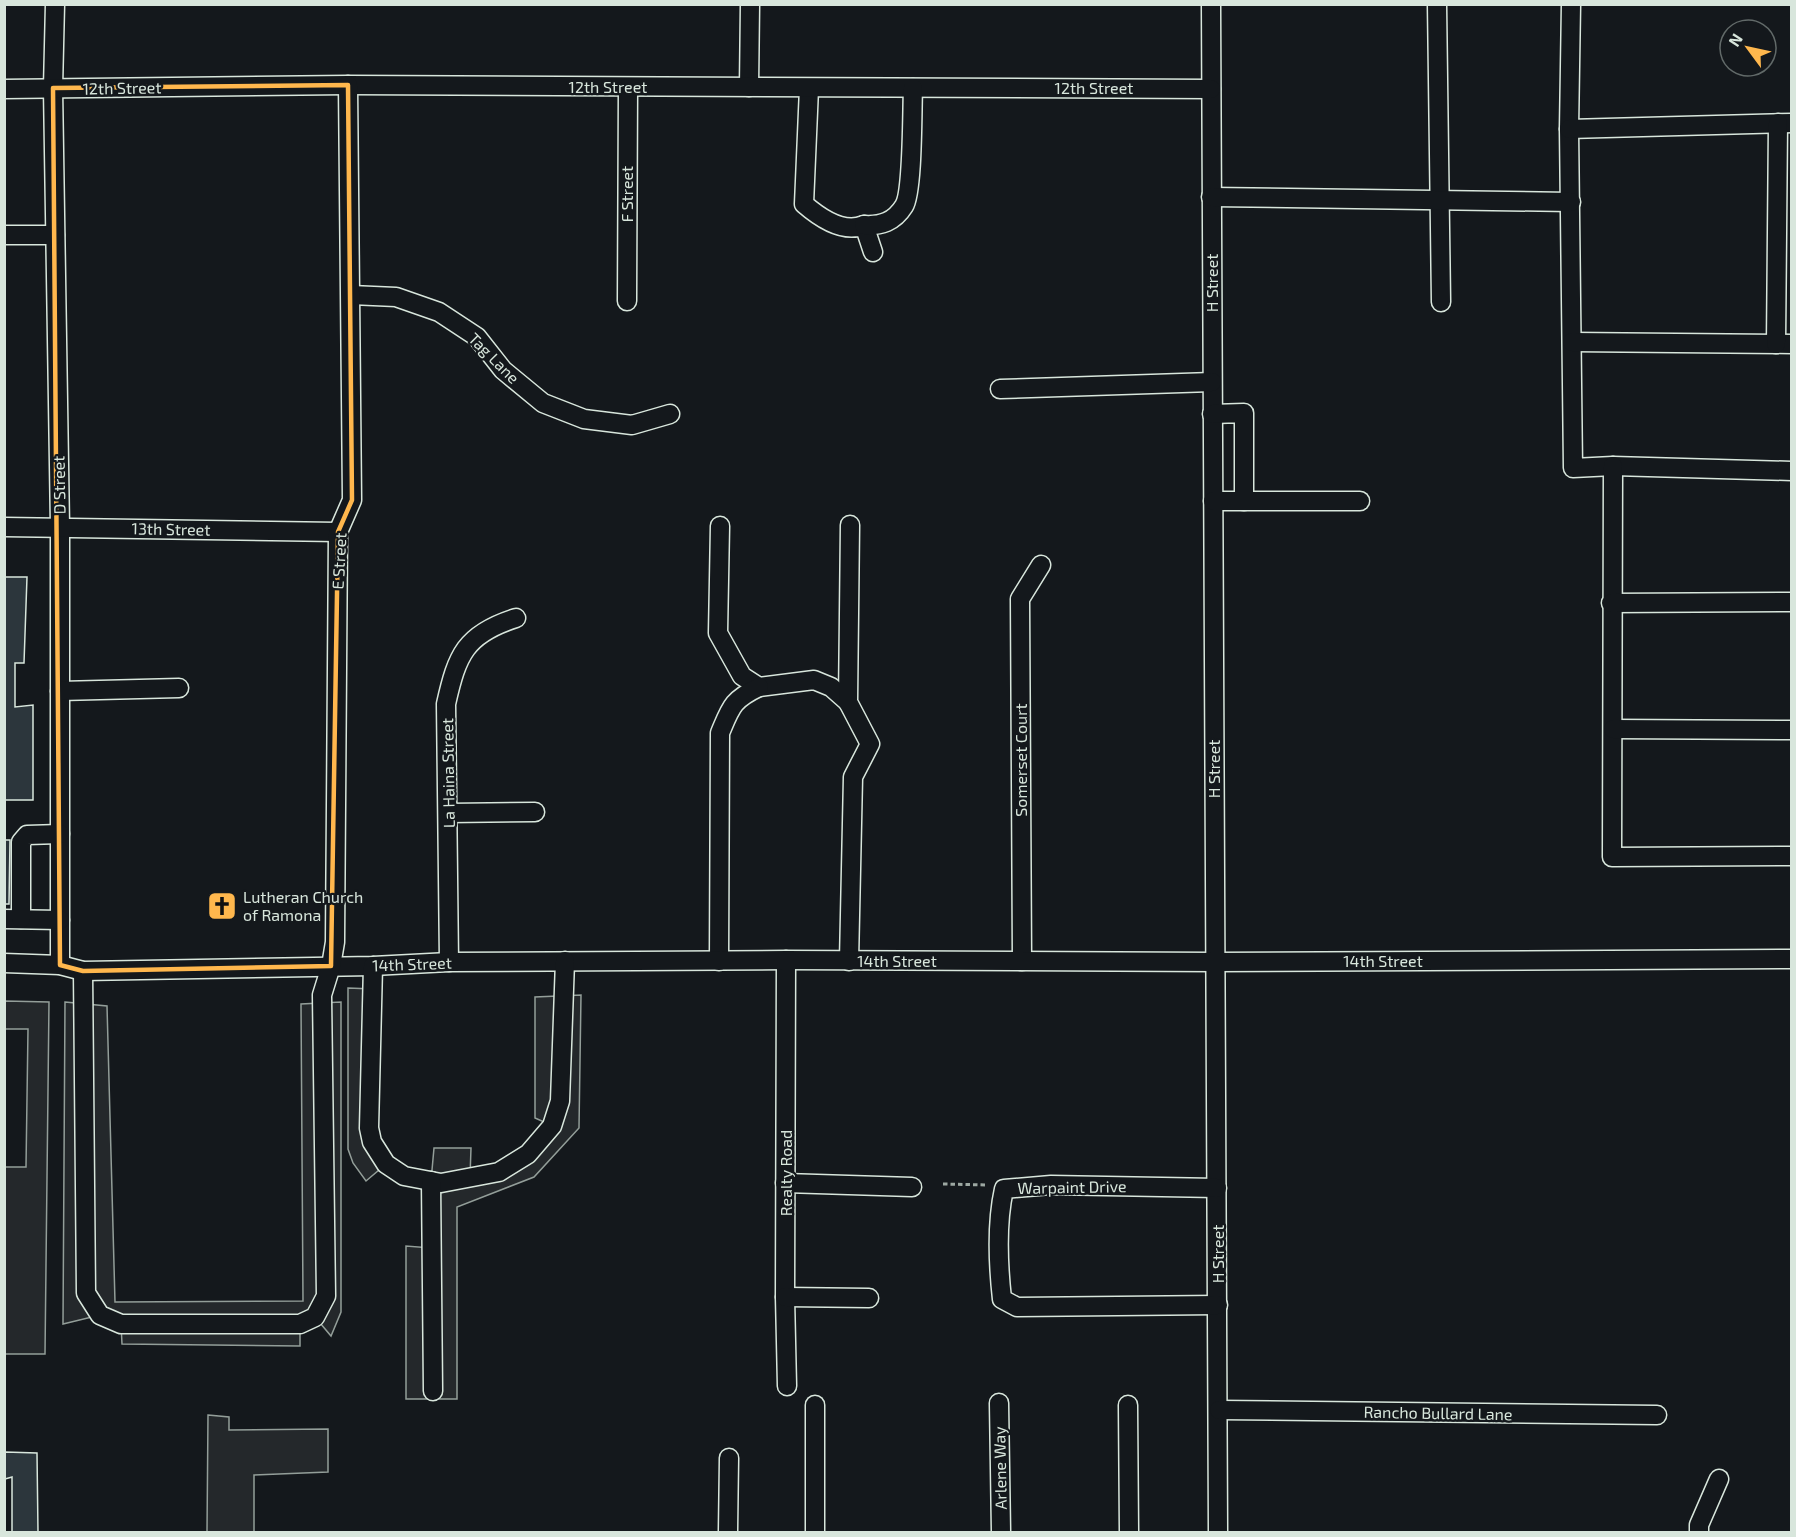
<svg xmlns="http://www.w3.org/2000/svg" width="1796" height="1537" font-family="'Exo 2',sans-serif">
<rect width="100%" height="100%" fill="#14181c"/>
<g fill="#24282b" stroke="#939e99" stroke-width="1.5">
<path d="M348,988L373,989L369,1128L386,1164L366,1181L353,1163L348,1149Z"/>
<path d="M581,995L579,1128L534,1177L457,1207V1399H406V1246L431,1248V1181L434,1148H471L470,1177L499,1172L551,1125L535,1118V997Z"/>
<path d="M5,1001L49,1002L45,1354H5V1167H26L28,1029H5Z"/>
<path d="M65,1002L107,1006L115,1302L303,1301L301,1004L341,1002V1312L331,1336L315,1317L300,1324V1346L122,1344L121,1324L100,1315L63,1324Z"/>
<path d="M208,1415L229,1417V1430L328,1429V1472L254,1475V1532H207Z"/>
</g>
<g fill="#2c363c" stroke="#d8e6dc" stroke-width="1.5">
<path d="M4,577H27L24,663H15V707L33,705V800H4Z"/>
<path d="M4,840H10L9,904H4Z"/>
<path d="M5,1452L37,1453L38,1532H12V1477L5,1479Z"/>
</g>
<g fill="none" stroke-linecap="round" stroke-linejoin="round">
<g stroke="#d8e6dc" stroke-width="21">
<g id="minor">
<path d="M55,4L53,88L60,527V965"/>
<path d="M1211,4L1218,1532"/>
<path d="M1437,4L1441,302"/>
<path d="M1571,4L1569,129L1573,468L1613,466L1792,471"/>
<path d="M749,87L750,4"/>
<path d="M809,88L804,204C819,217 843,234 864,225L873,252"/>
<path d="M4,89L348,85L1211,89"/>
<path d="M1569,129L1792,123"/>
<path d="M1211,197L1571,202"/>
<path d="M864,225C881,226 894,222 904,206C913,192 912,109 913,88"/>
<path d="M4,235H55"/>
<path d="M351,295L396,297L439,312L477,337L503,370L543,403L584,419L632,425L670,414"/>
<path d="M627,301L628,87"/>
<path d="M1572,342L1792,344"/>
<path d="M1776,344L1778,123"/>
<path d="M1000,389L1212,382"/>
<path d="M1212,414L1244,413V501"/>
<path d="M1613,466L1612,857L1792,856"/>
<path d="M1213,501H1360"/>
<path d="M720,526L718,633L742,676L759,687L814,680L831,687L848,702"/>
<path d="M4,527L338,532"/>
<path d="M1611,603L1792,602"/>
<path d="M60,691L179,688"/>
<path d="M1613,729L1792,730"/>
<path d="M448,813L535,812"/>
<path d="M4,919L60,920"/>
<path d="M21,919V842L27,835L60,834"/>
<path d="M786,960L785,1297L787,1386"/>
<path d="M719,961L720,733C731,707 732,700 759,687"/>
<path d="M849,961L853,777L870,744L848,702L850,525"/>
<path d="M1022,961L1020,599L1041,565"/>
<path d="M449,962L446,704C457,655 465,634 516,618"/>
<path d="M4,963L60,965L83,971L373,966L449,962L786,960L1216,962L1792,959"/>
<path d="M373,966L369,1128L372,1142L386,1164L404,1176L441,1183L499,1172L528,1154L552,1126L560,1101L565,961"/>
<path d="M83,971L86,1293L100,1315L121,1324H300L315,1317L326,1296L322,995L331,966L335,942L338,532L352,500L348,85"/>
<path d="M431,1181L433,1391"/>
<path d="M785,1183L912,1187"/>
<path d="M1217,1188L1051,1185L1004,1189C996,1225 998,1263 1002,1299L1017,1307L1218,1305"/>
<path d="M785,1297L869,1298"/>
<path d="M999,1403L1001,1532"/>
<path d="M815,1405V1532"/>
<path d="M1128,1405L1129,1532"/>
<path d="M1219,1410L1657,1415"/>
<path d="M728,1532L729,1458"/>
<path d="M1699,1532V1525L1719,1479"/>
</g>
</g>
<path stroke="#9da8a2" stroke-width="3" stroke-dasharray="4.5 3" stroke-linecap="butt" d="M943,1184L987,1185"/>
<use href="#minor" stroke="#14181c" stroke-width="18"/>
</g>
<path fill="none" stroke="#ffb74d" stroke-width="4.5" stroke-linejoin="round" d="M348,85L352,500L338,532L331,966L83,971L60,965L53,88Z"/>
<defs>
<g id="church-square" transform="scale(1.5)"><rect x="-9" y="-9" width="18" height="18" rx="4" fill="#ffb74d" stroke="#14181c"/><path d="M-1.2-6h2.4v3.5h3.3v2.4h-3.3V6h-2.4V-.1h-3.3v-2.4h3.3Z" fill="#111"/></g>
</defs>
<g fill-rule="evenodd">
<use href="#church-square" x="222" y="906"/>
</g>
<g text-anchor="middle" stroke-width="4.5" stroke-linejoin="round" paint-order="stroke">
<g font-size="16" fill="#d8e6dc" stroke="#14181c">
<text x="608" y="93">12th Street</text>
<text transform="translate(122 88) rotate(-1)" y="6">12th Street</text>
<text x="1094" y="94">12th Street</text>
<text transform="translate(627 194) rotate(-90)" y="6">F Street</text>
<text transform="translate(1212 283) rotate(-90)" y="6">H Street</text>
<text transform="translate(494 358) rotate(45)" y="6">Tag Lane</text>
<text transform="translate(59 485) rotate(-91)" y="6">D Street</text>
<text transform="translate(171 529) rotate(1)" y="6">13th Street</text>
<text transform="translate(339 561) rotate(-87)" y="6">E Street</text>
<text transform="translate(1021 760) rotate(-90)" y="6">Somerset Court</text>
<text transform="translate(1214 769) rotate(-90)" y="6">H Street</text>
<text transform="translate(448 773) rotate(-91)" y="6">La Haina Street</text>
<text x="897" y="967">14th Street</text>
<text x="1383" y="967">14th Street</text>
<text transform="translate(412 964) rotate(-2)" y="6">14th Street</text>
<text transform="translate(786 1173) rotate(-90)" y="6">Realty Road</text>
<text transform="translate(1072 1187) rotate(-1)" y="6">Warpaint Drive</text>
<text transform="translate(1218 1254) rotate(-90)" y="6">H Street</text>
<text transform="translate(1438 1413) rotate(1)" y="6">Rancho Bullard Lane</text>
<text transform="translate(1000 1468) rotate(-91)" y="6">Arlene Way</text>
</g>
<g font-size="16" fill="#d8e6dc" stroke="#14181c" text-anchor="start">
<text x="243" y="903">Lutheran Church<tspan x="243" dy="18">of Ramona</tspan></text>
</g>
</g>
<rect width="1796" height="1537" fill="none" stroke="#d8e6dc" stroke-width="12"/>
<g transform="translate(1748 48) rotate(303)"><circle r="28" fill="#14181c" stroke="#626a69" stroke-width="1.5"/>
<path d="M0-4.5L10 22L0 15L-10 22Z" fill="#ffb74d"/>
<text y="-9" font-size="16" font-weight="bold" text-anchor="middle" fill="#d8e6dc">N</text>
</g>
</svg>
